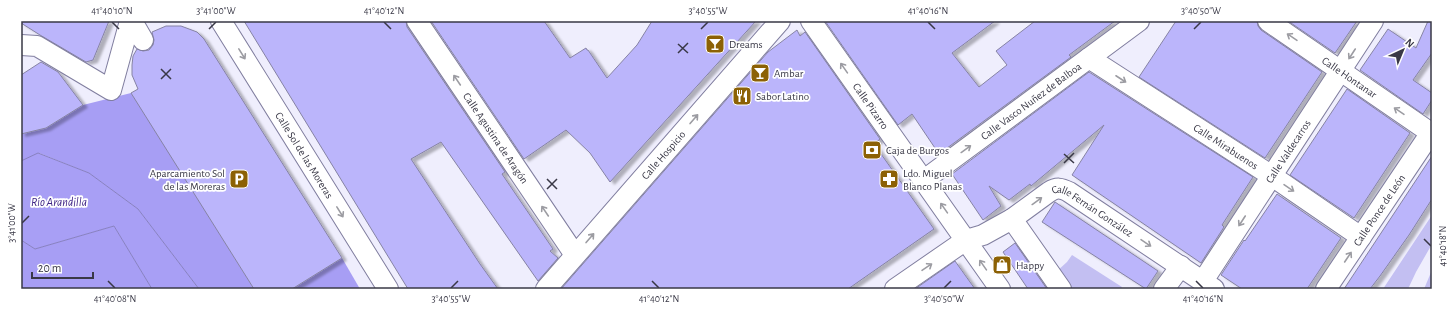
<svg xmlns="http://www.w3.org/2000/svg" width="1453" height="310" font-family="'Alegreya Sans',sans-serif">
<defs>
<filter id="shadow"><feDropShadow dx="4.5" dy="2.5" stdDeviation="1" flood-color="#0004"/></filter>
</defs>
<rect width="100%" height="100%" fill="#efeefd"/>
<g fill="#c3bff2">
<path d="M1432,215V244L1416,272L1408,289H1383Z"/>
<path d="M1072,255L1122,287L1121,289H1068L1056,272L1067,262Z"/>
<path d="M1432,270V288L1431,289H1424Z"/>
</g>
<g fill="#a79ef4">
<path d="M131,93L144,112L254,289H199L138,209L89,173L39,153L21,161V134L46,128L83,105Z"/>
<path d="M114,226L152,289H21V240L35,249Z"/>
<path d="M342,258L360,289H292Z"/>
</g>
<path fill="#a89ff5" stroke="#8780c0" d="M38,153L89,173L138,209L199,289H152L114,226L35,249L21,240V161Z"/>
<g fill="#bbb5fb" stroke="#8683a4" filter="url(#shadow)">
<path d="M21,21H109L93,60L86,62L40,35L21,23Z"/>
<path d="M244,21H406L407,27L505,172L502,174L553,249L550,251L558,258L538,281L441,142L411,159L480,264L498,289H408Z"/>
<path d="M431,21H544L570,58L586,48L587,50H588L607,78L637,45L652,21H756L610,182L590,153L566,130L524,159Z"/>
<path d="M825,21H995L952,53L979,87L1007,65L996,51L1035,21H1115L1069,55L1071,57L939,154L912,114L898,125Z"/>
<path d="M1176,21H1257L1258,26L1261,30L1322,72L1265,158L1139,77Z"/>
<path d="M1288,21H1357L1335,53Z"/>
<path d="M1428,21H1432V53L1413,80L1432,93V100L1423,114L1360,70L1388,29L1416,48Z"/>
<path d="M166,26H181L197,32L204,39L342,258L292,289H254L131,93L138,89L132,75V65L133,56L137,49L143,51L149,50L153,45L154,40L152,32Z"/>
<path d="M797,30L800,36L805,32L880,139L874,144L934,229L848,289H561L768,52Z"/>
<path d="M41,62L58,72L83,105L46,128L21,134V75Z"/>
<path d="M1089,72L1253,177L1222,225L1224,227L1201,263L1072,175L1104,125L1031,186L1030,184L1009,200L989,186L1001,206L983,220L952,174Z"/>
<path d="M1347,89L1410,133L1354,218L1290,175Z"/>
<path d="M1432,156V199L1409,235L1380,276L1370,289H1344Z"/>
<path d="M1277,194L1341,238L1307,289H1242L1221,275L1244,240L1245,241Z"/>
<path d="M1055,202L1158,271L1146,289L1042,222Z"/>
<path d="M1015,243L1047,289H1028L1003,252Z"/>
<path d="M955,261L975,289H915Z"/>
</g>
<g fill="none" stroke-linecap="round" stroke-linejoin="round">
<g stroke="#807e9f" stroke-width="22">
<g id="minor">
<path d="M132,21L143,40"/>
<path id="s1" d="M221,21L388,289"/>
<path id="s2" d="M417,21L575,255"/>
<path id="s3" d="M811,21L1000,289"/>
<path id="s4" d="M1268,21L1431,133"/>
<path d="M21,45L37,46L111,90L130,21"/>
<path id="s5" d="M1089,58L1272,176L1361,237"/>
<path id="s6" d="M924,180L1139,21"/>
<path d="M1012,219L1061,289"/>
<path id="s7" d="M1203,281L1373,21"/>
<path id="s8" d="M546,289L780,21"/>
<path id="s9" d="M895,289L966,240L983,235L1012,219L1049,192C1057,187 1061,188 1069,192L1214,289"/>
<path d="M1164,289L1181,266"/>
<path id="s10" d="M1326,289L1432,131"/>
</g>
</g>
<use href="#minor" stroke="#fff" stroke-width="20"/>
</g>
<defs><path id="oneway-shaft" d="M-6 0H5M1.5-3L5.5 0L1.5 3" fill="none" stroke-width="1.6" stroke-linecap="round" stroke-linejoin="round"/></defs>
<g stroke="#9c9ca2">
<use href="#oneway-shaft" transform="translate(1292 37) rotate(-146)"/>
<use href="#oneway-shaft" transform="translate(242 54) rotate(58)"/>
<use href="#oneway-shaft" transform="translate(1352 54) rotate(123)"/>
<use href="#oneway-shaft" transform="translate(844 68) rotate(-125)"/>
<use href="#oneway-shaft" transform="translate(1121 79) rotate(33)"/>
<use href="#oneway-shaft" transform="translate(457 80) rotate(-124)"/>
<use href="#oneway-shaft" transform="translate(1399 111) rotate(-146)"/>
<use href="#oneway-shaft" transform="translate(694 119) rotate(-49)"/>
<use href="#oneway-shaft" transform="translate(966 149) rotate(-36)"/>
<use href="#oneway-shaft" transform="translate(1289 188) rotate(34)"/>
<use href="#oneway-shaft" transform="translate(1037 201) rotate(-36)"/>
<use href="#oneway-shaft" transform="translate(944 208) rotate(-125)"/>
<use href="#oneway-shaft" transform="translate(545 211) rotate(-124)"/>
<use href="#oneway-shaft" transform="translate(340 212) rotate(58)"/>
<use href="#oneway-shaft" transform="translate(1242 221) rotate(123)"/>
<use href="#oneway-shaft" transform="translate(590 238) rotate(-49)"/>
<use href="#oneway-shaft" transform="translate(1146 243) rotate(34)"/>
<use href="#oneway-shaft" transform="translate(1348 257) rotate(-56)"/>
<use href="#oneway-shaft" transform="translate(983 265) rotate(-125)"/>
<use href="#oneway-shaft" transform="translate(927 267) rotate(-34)"/>
</g>
<path fill="none" stroke="#393846" stroke-width="1.5" d="M112,22L119,29M384,22L391,29M928,22L935,29M209,29L216,22M701,29L708,22M1194,29L1201,22M678,44L688,53M678,53L688,43M161,69L171,79M161,79L171,69M1064,154L1074,163M1064,163L1074,153M547,179L557,189M547,189L557,179M22,223L29,216M1424,239L1431,246M108,281L115,288M652,281L659,288M1196,281L1203,288M451,288L458,281M944,288L951,281"/>
<defs>
<g id="bar-square" transform="scale(1)"><rect x="-9" y="-9" width="18" height="18" rx="4" fill="#8c6105" stroke="#fff"/><path d="M-6-5H6L.8 .8V4.5H3.5V6h-7V4.5H-.8V.8Z" fill="#fff"/></g>
<g id="restaurant-square" transform="scale(1)"><rect x="-9" y="-9" width="18" height="18" rx="4" fill="#8c6105" stroke="#fff"/><path d="M-5-6h1v4h1v-4h1v4h1v-4h1v5L-1.5 .5V6h-2V.5L-5-1ZM5-6V6H3V1.5H1.5Q1.5-4 5-6Z" fill="#fff"/></g>
<g id="bank-square" transform="scale(1)"><rect x="-9" y="-9" width="18" height="18" rx="4" fill="#8c6105" stroke="#fff"/><path d="M-6-4H6V4H-6ZM0-2.3a2.3 2.3 0 1 0 0 4.6a2.3 2.3 0 1 0 0-4.6Z" fill="#fff"/></g>
<g id="parking-square" transform="scale(1)"><rect x="-9" y="-9" width="18" height="18" rx="4" fill="#8c6105" stroke="#fff"/><path d="M-3.5-5.5H1a3.5 3.5 0 0 1 0 7H-1V5.5H-3.5ZM-1-3.4V-.6H.8a1.4 1.4 0 0 0 0-2.8Z" fill="#fff"/></g>
<g id="pharmacy-square" transform="scale(1)"><rect x="-9" y="-9" width="18" height="18" rx="4" fill="#8c6105" stroke="#fff"/><path d="M-2-6h4v4h4v4h-4v4h-4v-4h-4v-4h4Z" fill="#fff"/></g>
<g id="shop-square" transform="scale(1)"><rect x="-9" y="-9" width="18" height="18" rx="4" fill="#8c6105" stroke="#fff"/><path d="M-5-2.5h2.3a2.7 3.5 0 0 1 5.4 0H5L5.5 6h-11ZM-1.5-2.5h3a1.5 2.3 0 0 0-3 0Z" fill="#fff"/></g>
</defs>
<g fill-rule="evenodd">
<use href="#bar-square" x="715" y="44"/>
<use href="#bar-square" x="760" y="73"/>
<use href="#restaurant-square" x="742" y="96"/>
<use href="#bank-square" x="872" y="150"/>
<use href="#parking-square" x="239" y="179"/>
<use href="#pharmacy-square" x="889" y="179"/>
<use href="#shop-square" x="1002" y="265"/>
</g>
<g text-anchor="middle" stroke-width="3.5" stroke-linejoin="round" paint-order="stroke">
<g font-size="11" fill="#393846" stroke="#fff" text-anchor="start">
<text x="729" y="48">Dreams</text>
<text x="774" y="77">Ambar</text>
<text x="756" y="100">Sabor Latino</text>
<text x="886" y="154">Caja de Burgos</text>
<text x="225" y="177" text-anchor="end">Aparcamiento Sol<tspan x="225" dy="13">de las Moreras</tspan></text>
<text x="903" y="177">Ldo. Miguel<tspan x="903" dy="13">Blanco Planas</tspan></text>
<text x="1016" y="269">Happy</text>
</g>
<g font-size="11" fill="#393846" stroke="#fff">
<text dy="4" stroke="none"><textPath href="#s4" startOffset="99">Calle Hontanar</textPath></text>
<text dy="4" stroke="none"><textPath href="#s6" startOffset="133">Calle Vasco Nuñez de Balboa</textPath></text>
<text dy="4" stroke="none"><textPath href="#s3" startOffset="104">Calle Pizarro</textPath></text>
<text dy="4" stroke="none"><textPath href="#s2" startOffset="141">Calle Agustina de Aragón</textPath></text>
<text dy="4" stroke="none"><textPath href="#s5" startOffset="163">Calle Mirabuenos</textPath></text>
<text dy="4" stroke="none"><textPath href="#s7" startOffset="155">Calle Valdecarros</textPath></text>
<text dy="4" stroke="none"><textPath href="#s1" startOffset="158">Calle Sol de las Moreras</textPath></text>
<text dy="4" stroke="none"><textPath href="#s8" startOffset="178">Calle Hospicio</textPath></text>
<text dy="4" stroke="none"><textPath href="#s10" startOffset="95">Calle Ponce de León</textPath></text>
<text dy="4" stroke="none"><textPath href="#s9" startOffset="233">Calle Fernán González</textPath></text>
</g>
<g font-size="12" font-style="italic" fill="#3c2284" stroke="#fff">
<text x="59" y="206">Río Arandilla</text>
</g>
</g>
<rect width="1453" height="310" fill="none" stroke="#ffffff" stroke-width="44"/>
<g transform="translate(1403 50) rotate(44)" stroke="#ffffff" stroke-width="3" paint-order="stroke">
<path d="M0-3L7 15L0 10L-7 15Z" fill="#393846"/>
<text y="-6" font-size="11" font-weight="bold" text-anchor="middle" fill="#393846">N</text>
</g>
<path d="M32 272v6h61v-6" fill="none" stroke="#393846" stroke-width="2"/>
<text x="38" y="272" font-size="12" fill="#393846" stroke="#ffffff" stroke-width="3" paint-order="stroke">20 m</text>
<rect x="22" y="22" width="1409" height="266" fill="none" stroke="#393846" stroke-width="1.5"/>
<g font-size="10" text-anchor="middle" fill="#393846">
<text x="112" y="14">41°40'10"N</text>
<text x="216" y="14">3°41'00"W</text>
<text x="384" y="14">41°40'12"N</text>
<text x="708" y="14">3°40'55"W</text>
<text x="928" y="14">41°40'16"N</text>
<text x="1201" y="14">3°40'50"W</text>
<text transform="translate(11 223) rotate(-90)" y="4">3°41'00"W</text>
<text transform="translate(1442 246) rotate(-90)" y="4">41°40'18"N</text>
<text x="115" y="302">41°40'08"N</text>
<text x="451" y="302">3°40'55"W</text>
<text x="659" y="302">41°40'12"N</text>
<text x="944" y="302">3°40'50"W</text>
<text x="1203" y="302">41°40'16"N</text>
</g>
</svg>
